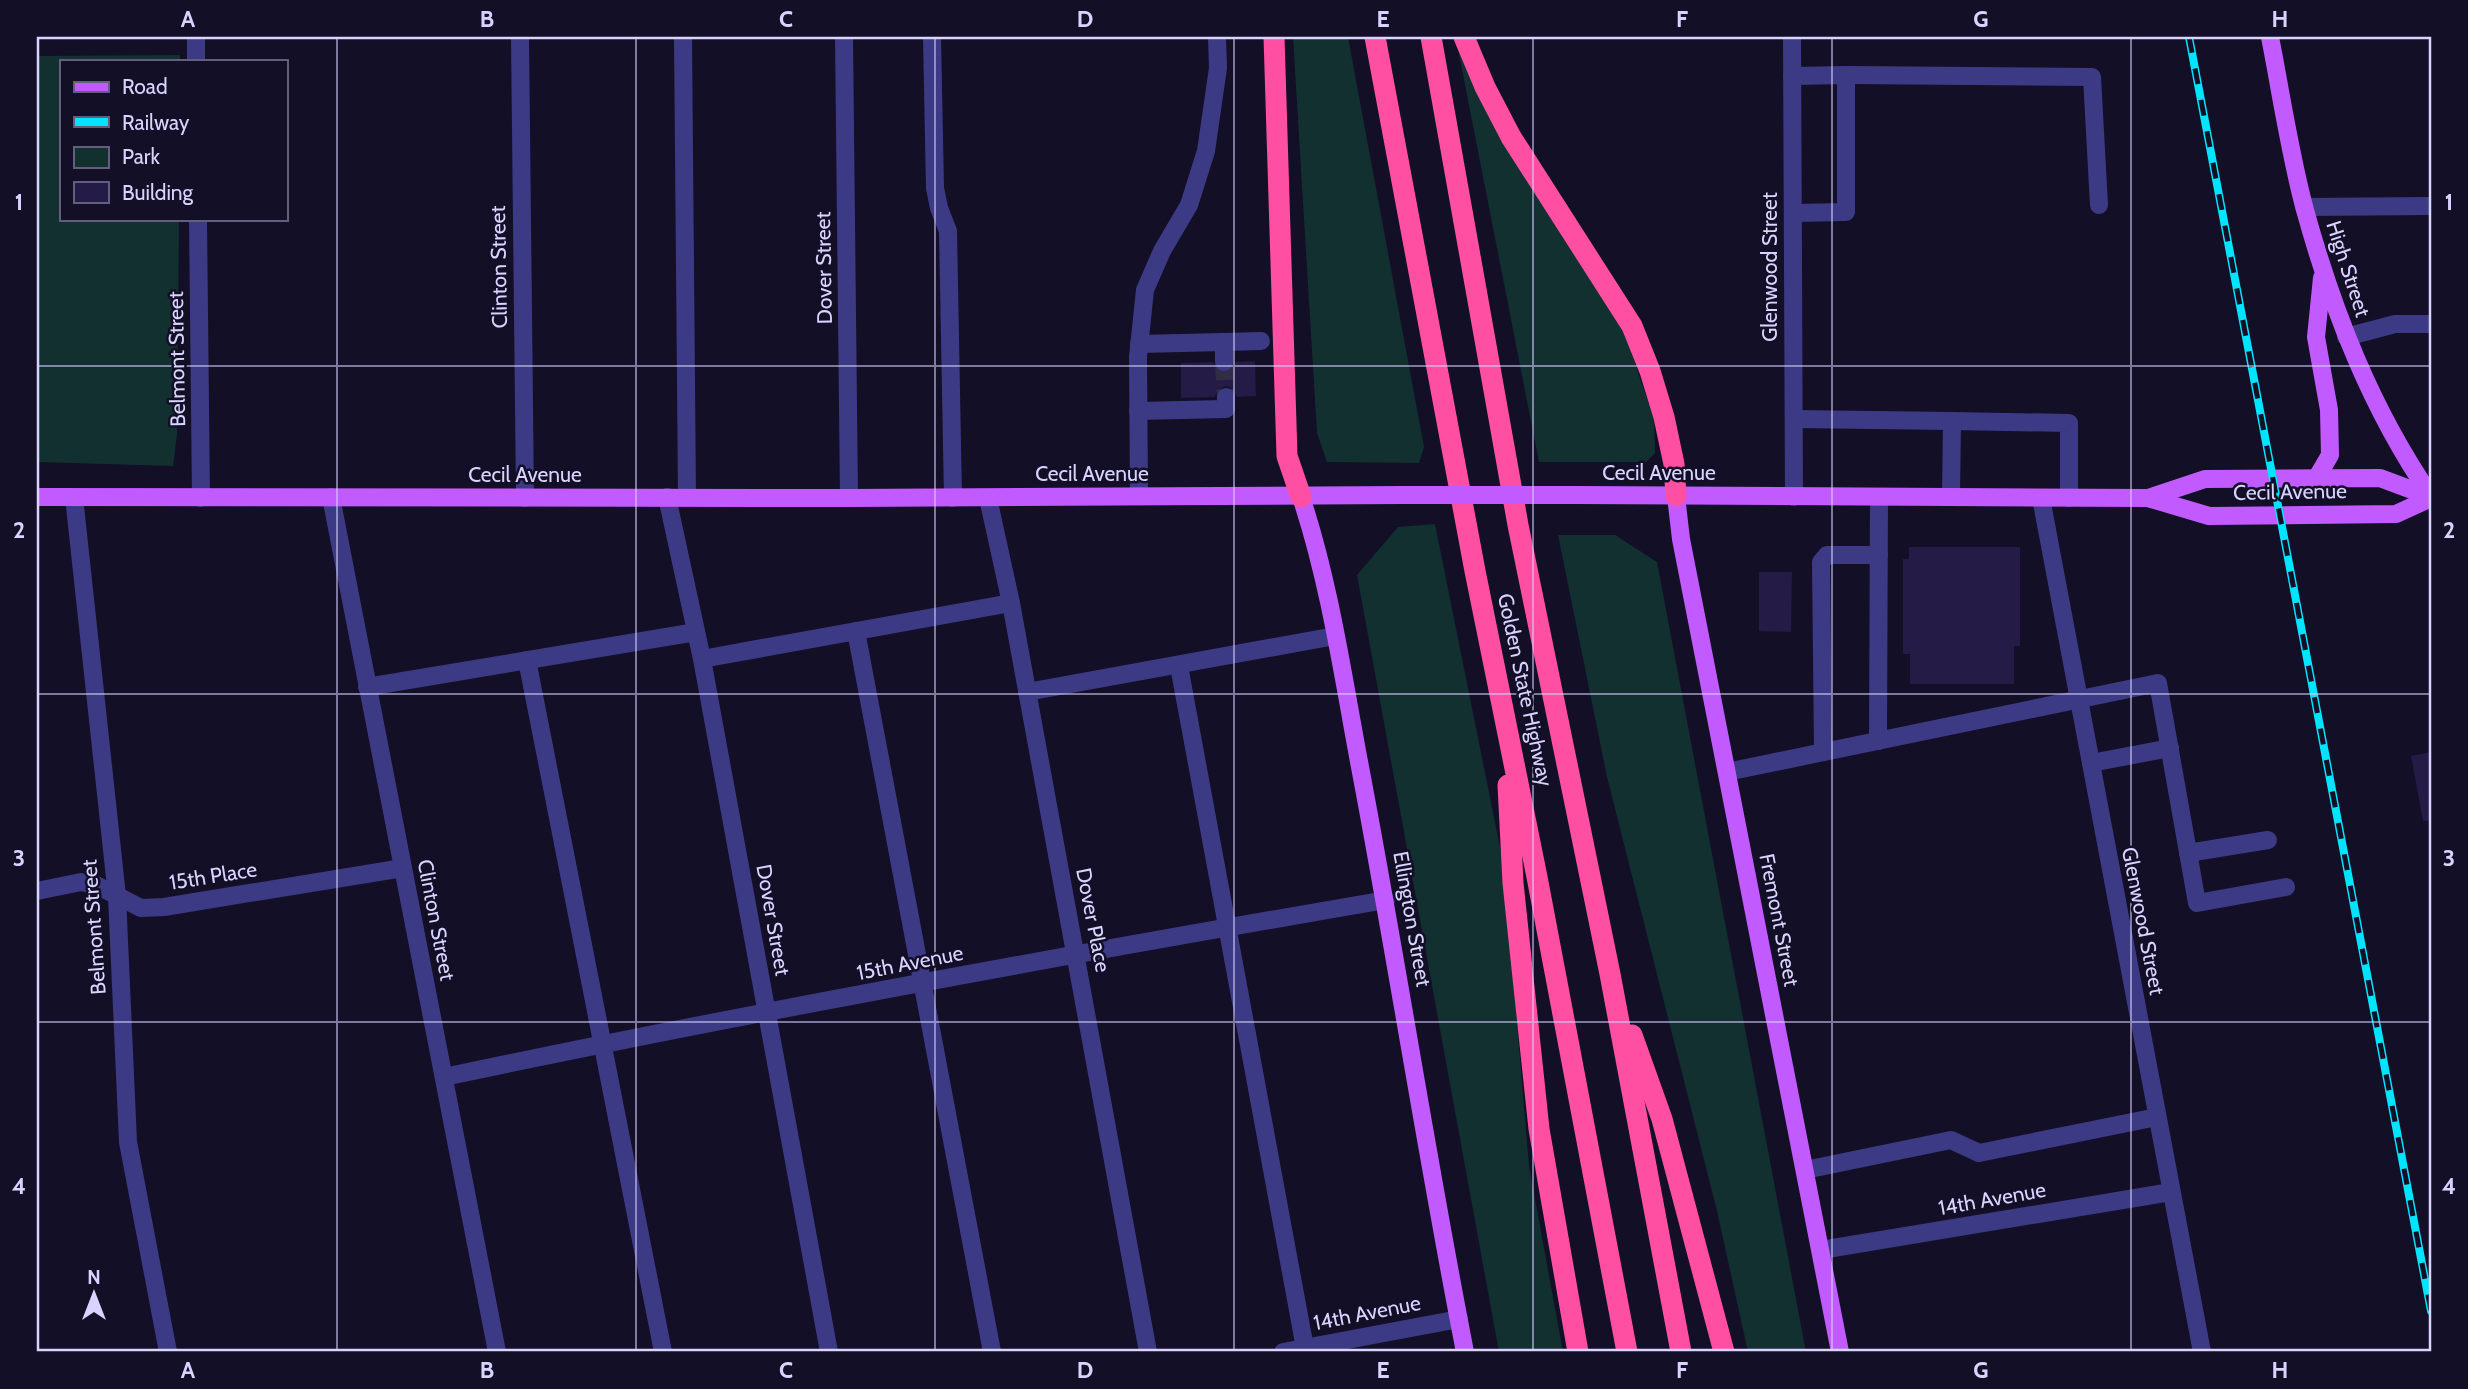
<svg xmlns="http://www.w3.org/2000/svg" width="2468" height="1389" font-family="Cabin,sans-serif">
<rect width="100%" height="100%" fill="#130f26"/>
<g fill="#12302f">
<path d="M1293,37H1348L1424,447L1419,463L1327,462L1317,433Z"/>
<path d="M1458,49L1473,81L1624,331L1654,419L1655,453L1646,462H1539Z"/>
<path d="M180,55V61H61V219H179L177,435L173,466L37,462V56Z"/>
<path d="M1435,524L1504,867L1529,1166L1563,1352H1499L1357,575L1398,527Z"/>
<path d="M1558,535H1615L1657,562L1806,1352H1748L1717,1211L1607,777Z"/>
</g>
<g fill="#241b47">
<path d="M1255,361L1256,396L1237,397L1232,388L1225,386L1217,391L1215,397L1181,398V363L1213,362L1218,371L1225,373L1233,368L1235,362Z"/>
<path d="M1909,547H2020V646H2014V684H1910V654H1903V559H1909Z"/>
<path d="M1759,572H1792L1791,632L1759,631Z"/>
<path d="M2431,752V820L2423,821L2411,756Z"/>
</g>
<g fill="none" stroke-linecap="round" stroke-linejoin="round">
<path stroke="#312d47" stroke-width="18" stroke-dasharray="18 9" stroke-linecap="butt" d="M1224,362L1226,397"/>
<g stroke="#3d3a85" stroke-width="18">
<path d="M196,37V61"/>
<path d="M520,37L525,498"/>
<path d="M683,37L687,497"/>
<path d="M844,37L849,498"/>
<path d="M932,37L935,188L939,208L948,231L953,498"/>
<path d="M1792,37L1794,497"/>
<path d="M1846,75L2092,77L2099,205"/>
<path d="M1792,76L1846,75V212L1793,213"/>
<path d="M2304,207L2431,206"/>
<path d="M198,219L201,498"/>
<path d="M2346,337L2395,324H2431"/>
<path d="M1224,342L1261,341"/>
<path d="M1139,344L1224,342V362"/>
<path d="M1138,411L1226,409V397"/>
<path d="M1794,419L1952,421"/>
<path d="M1139,496L1138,357L1145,290L1162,251L1189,205L1206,151L1218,68L1217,37"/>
<path d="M74,497L117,896L128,1142L168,1352"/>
<path d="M331,497L497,1352"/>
<path d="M667,497L702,659L829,1352"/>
<path d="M1951,497L1952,421L2069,423V498"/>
<path d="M988,498L1011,603L1148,1352"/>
<path d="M2041,498L2202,1352"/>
<path d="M856,631L992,1352"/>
<path d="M702,659L1011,603"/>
<path d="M527,660L663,1352"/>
<path d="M1179,666L1305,1348"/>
<path d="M367,687L696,632"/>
<path d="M1027,692L1335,636"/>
<path d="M1878,741L1879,497"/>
<path d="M1823,752L1821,562L1827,555H1879"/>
<path d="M2091,763L2170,748"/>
<path d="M1727,772L2158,683L2197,903L2286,887"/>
<path d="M2188,853L2268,840"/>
<path d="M37,891L81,882L96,885L141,908L164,907L403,868"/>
<path d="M444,1077C756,1011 1071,954 1386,900"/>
<path d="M1805,1170L1951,1140L1979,1153L2157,1117"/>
<path d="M1821,1250L2171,1192"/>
<path d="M1283,1352L1459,1319"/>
</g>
<g stroke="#c25bff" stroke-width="18">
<path d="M2270,37C2281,93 2290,155 2305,210C2333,311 2371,409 2431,496"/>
<path d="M2316,479L2330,455L2329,410L2316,337L2322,278"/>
<path d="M1576,495L2148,498L2209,516L2396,514L2431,498"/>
<path d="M1676,496L1681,539L1840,1352"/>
<path d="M37,497L849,498L1403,495"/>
<path d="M1301,497C1330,584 1343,677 1360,767C1397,962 1427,1158 1465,1352"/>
<path d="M2148,498L2205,479L2380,478L2431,497"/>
</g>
<g stroke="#ff4fa3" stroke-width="21">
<path d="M1274,37L1287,456L1301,497"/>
<path d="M1375,37L1475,571L1537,877L1627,1352"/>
<path d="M1431,37L1518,525L1610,974L1681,1352"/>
<path d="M1464,37L1485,87L1511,137L1632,326L1650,371L1664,417L1674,464L1676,496"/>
<path d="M1508,785L1513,883L1539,1129L1578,1352"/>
<path d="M1632,1035L1662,1119L1724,1352"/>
</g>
<g stroke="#00e5ff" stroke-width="8">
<path id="rail" d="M2189,37L2431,1311"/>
</g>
<use href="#rail" stroke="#130f26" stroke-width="5" stroke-dasharray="16" stroke-linecap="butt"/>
<path stroke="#c25bff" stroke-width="18" d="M1403,495H1576"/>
</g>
<path fill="none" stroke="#d9d4ff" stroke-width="2" stroke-opacity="0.55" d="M337,37V1352M636,37V1352M935,37V1352M1234,37V1352M1533,37V1352M1832,37V1352M2131,37V1352M37,366H2431M37,694H2431M37,1022H2431"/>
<g text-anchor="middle" stroke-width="5" stroke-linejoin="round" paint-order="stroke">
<g font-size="21" fill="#d9d4ff" stroke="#130f26">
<text transform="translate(499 267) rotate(-91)" y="7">Clinton Street</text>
<text transform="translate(1770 267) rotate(-90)" y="7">Glenwood Street</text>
<text transform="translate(824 268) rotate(-91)" y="7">Dover Street</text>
<text transform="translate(2348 269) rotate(72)" y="7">High Street</text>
<text transform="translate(177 359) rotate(-91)" y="7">Belmont Street</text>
<text x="1659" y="480">Cecil Avenue</text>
<text x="1092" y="481">Cecil Avenue</text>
<text x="525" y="482">Cecil Avenue</text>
<text transform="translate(2290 492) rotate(-1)" y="7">Cecil Avenue</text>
<text transform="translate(1525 690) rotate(78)" y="7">Golden State Highway</text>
<text transform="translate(213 876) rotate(-9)" y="7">15th Place</text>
<text transform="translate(1412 919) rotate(80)" y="7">Ellington Street</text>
<text transform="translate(436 920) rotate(79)" y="7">Clinton Street</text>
<text transform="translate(773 920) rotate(80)" y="7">Dover Street</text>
<text transform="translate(1093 920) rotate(79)" y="7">Dover Place</text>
<text transform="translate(1779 920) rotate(79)" y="7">Fremont Street</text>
<text transform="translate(2143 921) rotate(79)" y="7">Glenwood Street</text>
<text transform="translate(94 927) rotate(-94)" y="7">Belmont Street</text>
<text transform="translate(910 963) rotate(-11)" y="7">15th Avenue</text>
<text transform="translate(1992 1199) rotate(-10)" y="7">14th Avenue</text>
<text transform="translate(1367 1313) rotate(-11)" y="7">14th Avenue</text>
</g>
</g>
<rect width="2468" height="1389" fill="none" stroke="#130f26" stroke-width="77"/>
<rect x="60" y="60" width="228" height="161" fill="#130f26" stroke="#625e7d" stroke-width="2"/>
<rect x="74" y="82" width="35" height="10" fill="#c25bff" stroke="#625e7d" stroke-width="2"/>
<text x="122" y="94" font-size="21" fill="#d9d4ff">Road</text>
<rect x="74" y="117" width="35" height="10" fill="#00e5ff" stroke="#625e7d" stroke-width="2"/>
<text x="122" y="130" font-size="21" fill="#d9d4ff">Railway</text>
<rect x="74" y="147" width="35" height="21" fill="#12302f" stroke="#625e7d" stroke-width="2"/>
<text x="122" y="164" font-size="21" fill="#d9d4ff">Park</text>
<rect x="74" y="182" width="35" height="21" fill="#241b47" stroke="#625e7d" stroke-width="2"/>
<text x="122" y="200" font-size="21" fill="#d9d4ff">Building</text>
<g transform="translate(94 1294)" stroke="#130f26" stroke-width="5" paint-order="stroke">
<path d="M0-5L12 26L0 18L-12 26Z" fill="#d9d4ff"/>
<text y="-10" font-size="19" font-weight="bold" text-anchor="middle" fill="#d9d4ff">N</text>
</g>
<rect x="38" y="38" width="2392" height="1312" fill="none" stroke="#d9d4ff" stroke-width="2.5"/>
<g font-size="23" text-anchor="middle" font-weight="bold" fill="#d9d4ff">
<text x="188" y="27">A</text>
<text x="487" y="27">B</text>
<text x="786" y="27">C</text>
<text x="1085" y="27">D</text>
<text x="1383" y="27">E</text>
<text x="1682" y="27">F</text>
<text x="1981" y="27">G</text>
<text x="2280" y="27">H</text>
<text x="19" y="210">1</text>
<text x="2449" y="210">1</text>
<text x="19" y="538">2</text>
<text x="2449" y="538">2</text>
<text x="19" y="866">3</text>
<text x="2449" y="866">3</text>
<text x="19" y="1194">4</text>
<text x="2449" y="1194">4</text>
<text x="188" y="1378">A</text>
<text x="487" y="1378">B</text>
<text x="786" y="1378">C</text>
<text x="1085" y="1378">D</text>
<text x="1383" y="1378">E</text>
<text x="1682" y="1378">F</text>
<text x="1981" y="1378">G</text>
<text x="2280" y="1378">H</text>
</g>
</svg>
